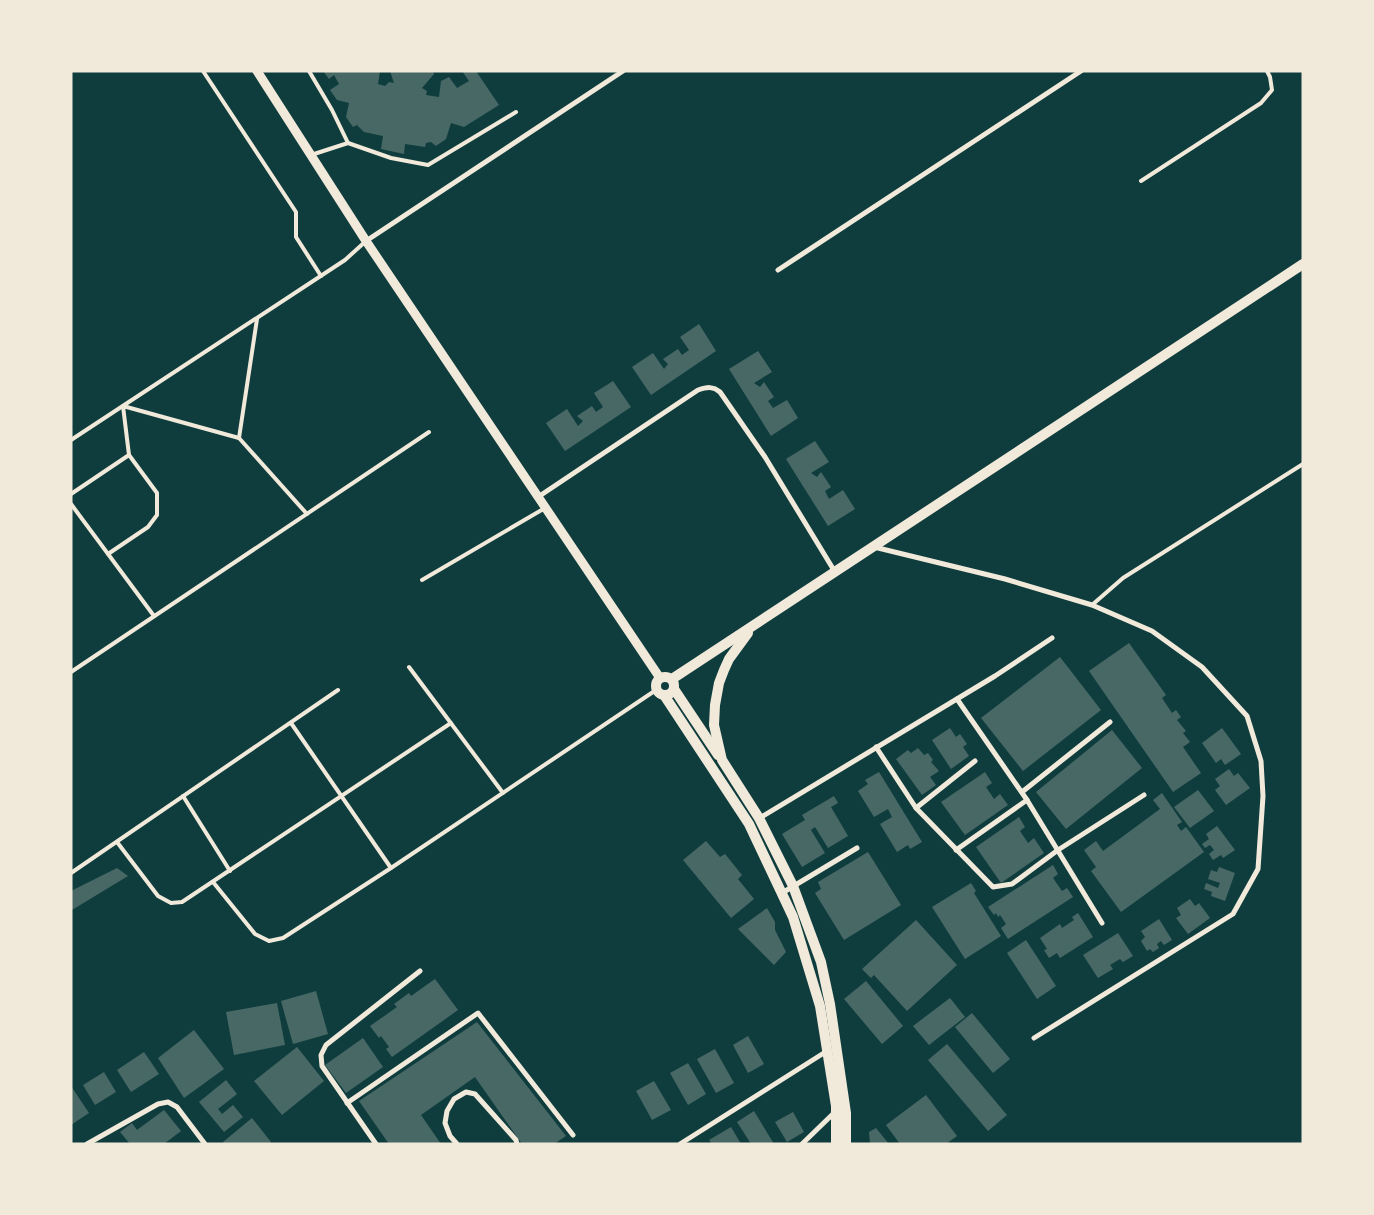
<svg xmlns="http://www.w3.org/2000/svg" width="1374" height="1215" font-family="Ubuntu,sans-serif">
<rect width="100%" height="100%" fill="#0f3d3e"/>
<g fill="#486865">
<path d="M323,71H380L378,84L385,86L389,82L394,83L390,71H433L434,74L422,88L427,91L426,95L439,97L441,81L449,77L457,88L469,81L462,71H476L499,105L464,127L451,123L446,139L436,146L431,142L426,143L425,147L405,144L404,154L381,149L383,136L364,132L357,125L353,127L346,117L349,103L337,100L330,90L339,84L334,75L329,79Z"/>
<path d="M699,324L716,351L651,395L632,367L653,353L664,369L668,364L663,359L678,349L682,355L689,350L680,337Z"/>
<path d="M758,351L772,372L754,383L760,387L764,382L774,397L768,401L773,408L787,400L798,418L771,436L729,369Z"/>
<path d="M613,381L631,407L565,451L546,423L567,409L578,426L583,421L577,416L592,406L596,412L603,407L594,393Z"/>
<path d="M815,441L829,462L811,473L817,477L821,472L831,487L825,491L829,499L843,490L855,509L828,526L786,459Z"/>
<path d="M1129,643L1166,695L1162,698L1172,713L1176,710L1181,717L1177,720L1186,731L1183,733L1190,742L1183,747L1201,773L1173,792L1089,671Z"/>
<path d="M1060,657L1101,710L1023,771L981,718Z"/>
<path d="M950,728L956,737L960,734L967,744L963,747L969,756L951,769L932,740Z"/>
<path d="M1222,728L1241,754L1225,765L1221,759L1216,763L1202,743Z"/>
<path d="M1112,730L1142,768L1066,829L1036,792Z"/>
<path d="M918,748L924,755L928,753L933,760L931,762L939,771L930,777L936,785L922,795L896,759L908,750L911,753Z"/>
<path d="M1229,769L1234,776L1238,773L1250,788L1226,805L1215,790L1220,786L1215,779Z"/>
<path d="M879,772L922,842L910,849L908,845L897,852L880,824L892,817L888,809L874,817L858,791L868,784L865,780Z"/>
<path d="M985,772L992,783L986,787L994,799L1000,794L1008,805L965,835L941,802Z"/>
<path d="M1198,790L1214,811L1190,828L1174,807Z"/>
<path d="M1162,793L1182,822L1177,825L1181,831L1186,827L1204,852L1121,912L1091,871L1096,867L1084,850L1096,841L1103,851L1160,809L1153,800Z"/>
<path d="M834,796L838,803L831,807L848,836L828,848L815,827L811,830L825,853L802,867L782,834L805,820L802,815Z"/>
<path d="M1019,817L1025,827L1020,831L1028,843L1034,838L1044,853L1001,883L976,847Z"/>
<path d="M1217,826L1235,850L1223,858L1221,855L1213,860L1209,854L1214,850L1210,845L1205,848L1202,844L1209,839L1206,834Z"/>
<path d="M706,841L720,857L725,854L742,875L738,879L754,899L731,918L683,860Z"/>
<path d="M868,852L901,905L844,940L815,893L821,889L818,882Z"/>
<path d="M1053,865L1058,874L1053,878L1062,891L1067,888L1073,897L1008,939L1001,928L1006,924L1000,915L998,917L996,913L994,915L988,907Z"/>
<path d="M1219,867L1235,873L1225,901L1211,896L1212,892L1204,889L1206,883L1218,888L1220,883L1208,879L1211,870L1217,872Z"/>
<path d="M117,868L128,876L72,910L71,891Z"/>
<path d="M971,883L976,891L974,893L1001,936L965,959L932,907Z"/>
<path d="M1190,899L1195,906L1199,903L1210,918L1188,934L1176,918L1181,915L1177,908Z"/>
<path d="M767,908L775,922V930L786,952L774,965L738,929Z"/>
<path d="M1078,913L1093,937L1060,958L1057,953L1049,958L1044,950L1047,949L1040,938L1060,924L1062,928L1074,920L1072,917Z"/>
<path d="M1159,919L1172,940L1164,945L1161,941L1157,944L1159,948L1153,952L1150,949L1147,951L1141,941L1145,937L1141,931Z"/>
<path d="M916,920L957,965L907,1011L874,975L871,978L862,969Z"/>
<path d="M1118,933L1133,956L1123,962L1120,959L1110,965L1113,969L1098,978L1083,955Z"/>
<path d="M1026,940L1056,986L1037,999L1007,953Z"/>
<path d="M435,979L458,1010L392,1057L386,1049L389,1047L381,1036L379,1038L370,1026L397,1007L394,1004L409,993L411,996Z"/>
<path d="M866,981L903,1026L882,1044L844,999Z"/>
<path d="M316,991L328,1034L293,1044L281,1001Z"/>
<path d="M950,998L965,1017L929,1045L913,1026Z"/>
<path d="M277,1003L285,1045L234,1055L226,1012Z"/>
<path d="M972,1013L1010,1059L993,1073L955,1027Z"/>
<path d="M477,1022L566,1136L554,1144H522L475,1077L421,1115L441,1144H389L359,1101Z"/>
<path d="M194,1030L224,1069L184,1098L158,1058Z"/>
<path d="M748,1036L764,1064L748,1073L733,1045Z"/>
<path d="M363,1038L383,1067L346,1093L325,1065Z"/>
<path d="M947,1044L1007,1115L988,1131L928,1060Z"/>
<path d="M297,1047L324,1081L282,1115L254,1081Z"/>
<path d="M715,1049L734,1083L716,1093L697,1059Z"/>
<path d="M144,1052L159,1074L131,1092L117,1070Z"/>
<path d="M688,1063L706,1094L688,1105L670,1073Z"/>
<path d="M104,1072L116,1092L95,1105L83,1085Z"/>
<path d="M226,1080L237,1094L218,1109L222,1114L233,1105L243,1117L224,1132L199,1102Z"/>
<path d="M654,1081L671,1110L652,1120L636,1091Z"/>
<path d="M71,1086L89,1113L71,1125Z"/>
<path d="M926,1095L957,1136L946,1144H900L886,1125Z"/>
<path d="M164,1110L181,1131L164,1144H130L120,1132L132,1123L137,1130Z"/>
<path d="M754,1111L774,1144H751L737,1122Z"/>
<path d="M793,1112L804,1132L787,1142L775,1122Z"/>
<path d="M252,1118L271,1142L269,1144H225L223,1142Z"/>
<path d="M731,1127L741,1144H712L709,1140Z"/>
<path d="M876,1128L889,1144H870L869,1132Z"/>
</g>
<g fill="none" stroke-linecap="round" stroke-linejoin="round">
<g stroke="#f1e9da" stroke-width="4">
<path d="M203,71L296,212V237L321,276"/>
<path d="M309,71L332,110L348,143"/>
<path d="M311,155L348,143L391,158L428,165L516,112"/>
<path d="M1141,181L1261,103L1272,90L1270,77L1267,71"/>
<path d="M239,438L257,319"/>
<path d="M71,440L345,260L366,241"/>
<path d="M71,494L129,455L123,406L239,438L307,514"/>
<path d="M71,504L154,616"/>
<path d="M108,554L148,527L157,515V493L129,455"/>
<path d="M422,580L545,508"/>
<path d="M1092,605L1123,578L1303,464"/>
<path d="M409,667L503,793"/>
<path d="M71,672L429,432"/>
<path d="M291,723L391,868"/>
<path d="M183,796L230,871"/>
<path d="M117,842L158,896L171,903L182,902L451,723"/>
<path d="M71,873L338,690"/>
<path d="M213,882L255,934L269,941L283,938L391,868L656,690"/>
</g>
<g stroke="#f1e9da" stroke-width="5">
<path d="M366,241L623,71"/>
<path d="M778,270L1081,71"/>
<path d="M538,497L698,390C707,387 713,386 720,392L765,457L835,572"/>
<path d="M874,547L1005,579L1092,605L1152,631L1202,667L1247,716L1261,761L1263,796L1258,869L1233,914L1034,1038"/>
<path d="M957,699L1027,800L1102,923"/>
<path d="M876,747L916,808L993,887L1012,884L1058,850L1144,795"/>
<path d="M1022,792L1110,722"/>
<path d="M916,808L975,761"/>
<path d="M758,819L995,676L1052,638"/>
<path d="M956,850L1027,800"/>
<path d="M782,893L857,848"/>
<path d="M347,1103L478,1013L573,1135"/>
<path d="M87,1144L158,1104L168,1102L177,1107L205,1144"/>
<path d="M376,1144L322,1066L321,1055L326,1045L420,971"/>
<path d="M457,1144L450,1136L445,1123L447,1111L454,1099L466,1092L475,1094L516,1140L517,1144"/>
<path d="M680,1144L827,1051"/>
<path d="M802,1144L836,1111"/>
</g>
<path stroke="#f1e9da" stroke-width="9" d="M257,71L366,241L660,678"/>
<g stroke="#f1e9da" stroke-width="10">
<path d="M748,633L729,659L724,670L719,683L715,705L714,725L722,760L759,818L793,886L821,962L830,1004L846,1113V1144"/>
<circle cx="665" cy="686" r="9"/>
<path d="M672,679L1303,264"/>
<path d="M674,689L718,755"/>
<path d="M664,695L749,824L793,917L820,1006L836,1106V1144"/>
</g>
</g>
<rect width="1374" height="1215" fill="none" stroke="#f1e9da" stroke-width="145"/>
</svg>
